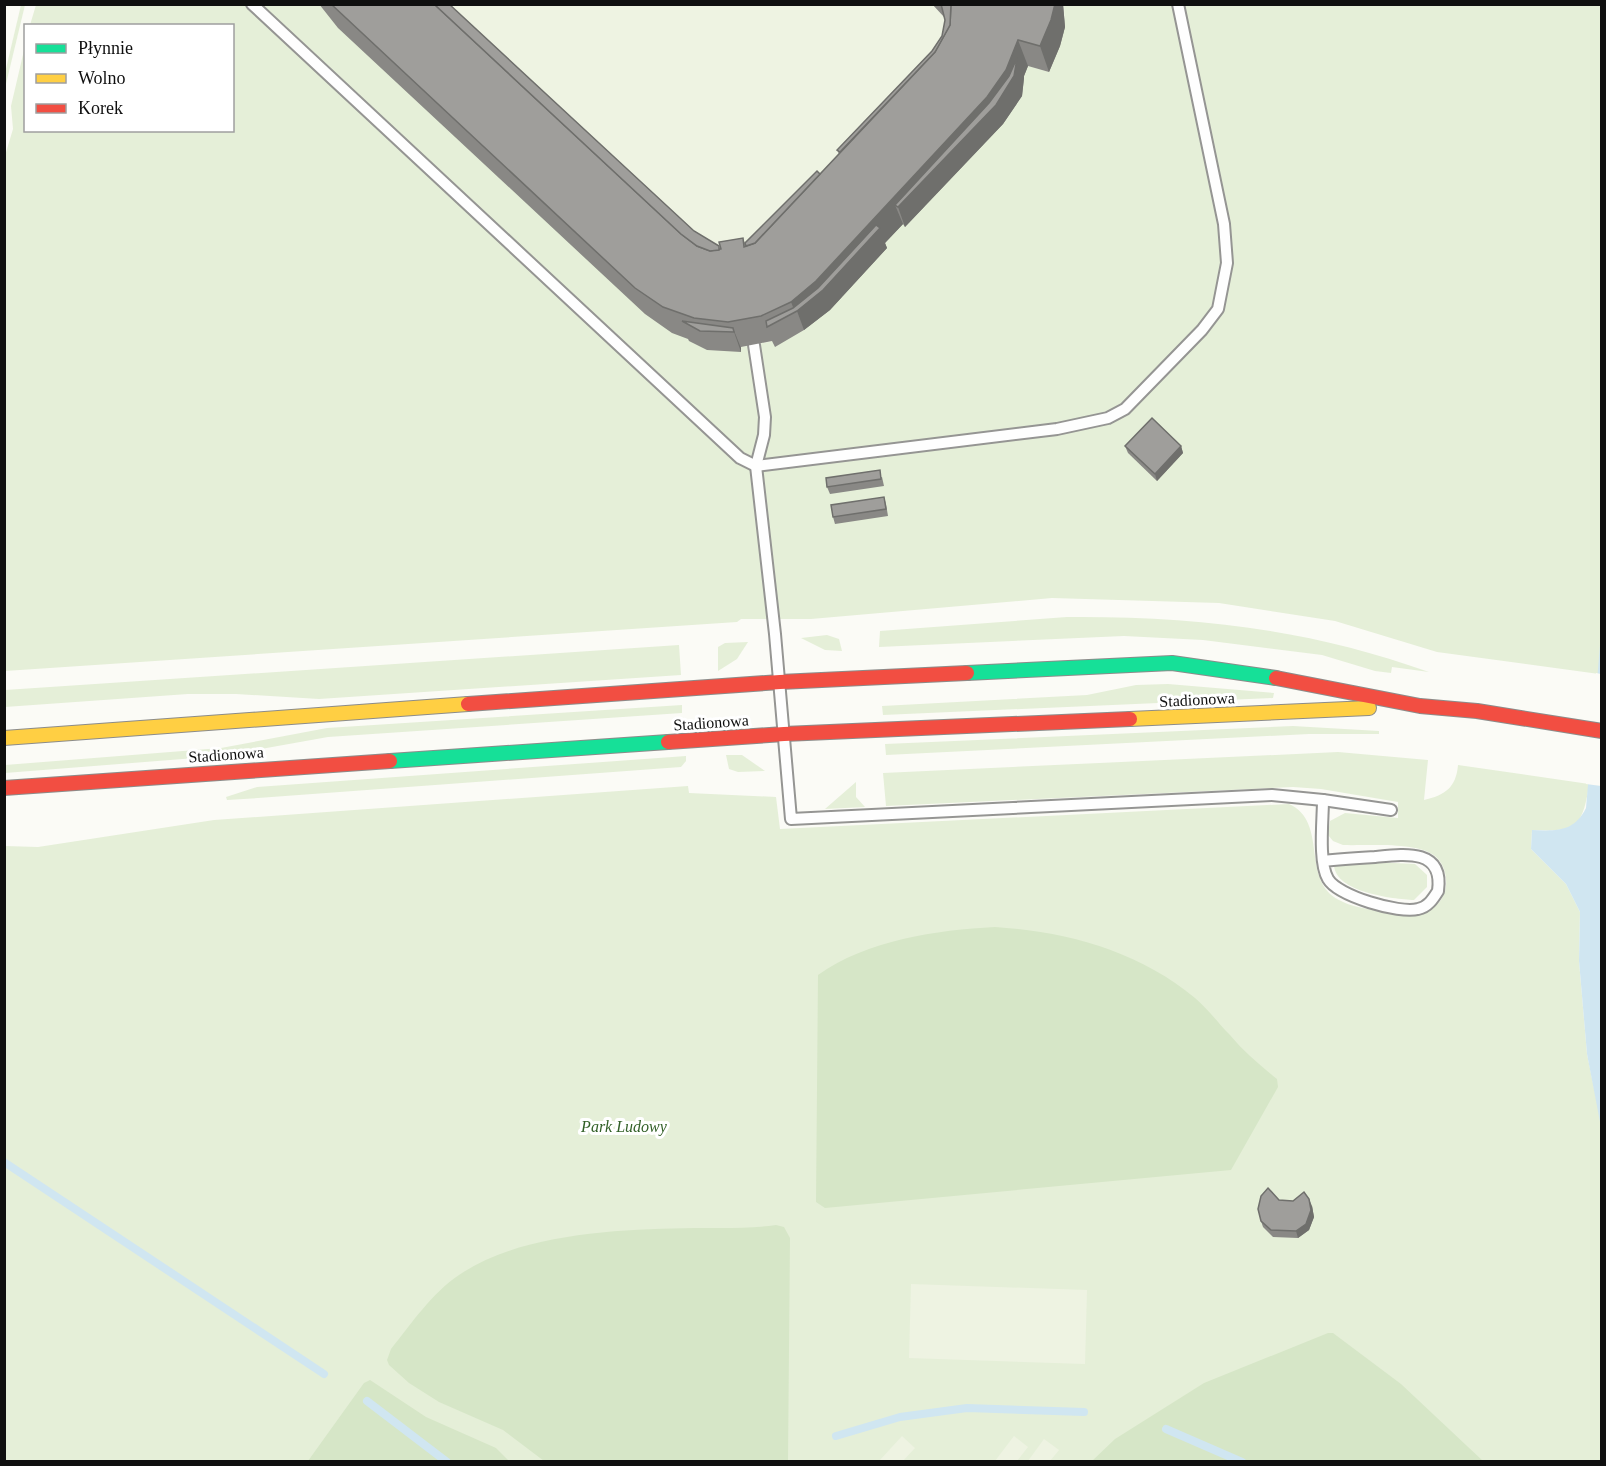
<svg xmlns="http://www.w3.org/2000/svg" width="1606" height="1466" font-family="'Times New Roman',serif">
<rect width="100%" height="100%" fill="#fbfbf6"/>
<g fill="#e5efd8">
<path d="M21,5H25L5,88V73Z"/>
<path d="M36,5H1601L1602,634L1599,674L1437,652L1335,621L1219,603L1052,598L811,619H741L737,622L5,671L4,159L13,129L11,106L25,46L26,130H232V26L30,25Z"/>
<path d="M1067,617C1194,616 1309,629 1429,672L1392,667L1391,673L1375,671L1322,655L1203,640L1124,636L879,647L880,631Z"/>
<path d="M827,635L839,639L842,651L825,650L801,638Z"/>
<path d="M748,642L737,659L718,671V647L725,643Z"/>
<path d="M679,645L681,675L319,699L236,694H188L5,707V690Z"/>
<path d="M1168,684L1274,693L1273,698L883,715L882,706L1087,695L1136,685Z"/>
<path d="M682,705V713L328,737L221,756L5,773V765L221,748L327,728Z"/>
<path d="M1293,726L1379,731V734H1309L886,755L885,744Z"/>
<path d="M1338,752L1428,760L1424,800C1445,795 1456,788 1458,765L1589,784C1583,828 1575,832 1532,830L1531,849L1566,884L1580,912L1579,961L1587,1054L1602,1127L1601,1461H5V846L38,847L214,820L688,786L689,793L776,797L780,829L1289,804C1329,822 1300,880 1339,900C1351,907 1365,908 1378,911C1403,915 1440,921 1446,886C1447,876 1444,864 1436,857C1419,841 1367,846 1343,845L1333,841L1328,835L1330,821L1345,813L1398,818V802L1321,789L1293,787L886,806L883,773Z"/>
<path d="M726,755H742L765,771L738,772L729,769Z"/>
<path d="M686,756V761L681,767L258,798L227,800L226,797L257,787Z"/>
<path d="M856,782V797L865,807L825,809Z"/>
<path d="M1350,861L1415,864L1427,875V887L1414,900C1392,899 1335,892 1334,865Z"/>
</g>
<g fill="#d6e6c7">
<path d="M995,927C1068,932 1138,951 1195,998C1208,1009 1218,1023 1230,1035C1244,1052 1260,1065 1277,1079L1278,1087L1231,1170L825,1208L816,1202L818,975C867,940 937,930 995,927Z"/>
<path d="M776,1225L784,1227L790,1238L788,1461H544L503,1430L439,1402L409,1383L389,1365L387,1360L391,1349C411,1324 432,1293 459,1275C520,1233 621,1229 694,1228C722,1228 748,1229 776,1225Z"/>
<path d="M1328,1333H1333L1401,1384L1483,1461H1092L1115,1439L1204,1383Z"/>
<path d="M370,1380L426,1417L496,1448L509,1461H308L364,1383Z"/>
</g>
<g fill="#eef3e2">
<path d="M1064,4C1067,30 1059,49 1049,72L1028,66L1016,96L996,123L826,307L770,342L737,348L319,5Z"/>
<path d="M911,1284L1087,1290L1085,1364L909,1358Z"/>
<path d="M902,1436L915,1448L903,1461H879Z"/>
<path d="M1014,1436L1028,1447L1017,1461H995Z"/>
<path d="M1044,1439L1059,1450L1050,1461H1028Z"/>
</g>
<path fill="#d0e6f1" d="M1601,634V1127L1587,1054L1579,961L1580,912L1566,884L1531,849L1532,830C1557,831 1574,832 1586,808Z"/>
<path fill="#fbfbf6" d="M1596,673L1601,674V786L1586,784Z"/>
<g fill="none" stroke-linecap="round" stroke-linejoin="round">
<g stroke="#d0e6f1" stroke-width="8">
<path d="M4,1162L324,1374"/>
<path d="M367,1401L447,1462"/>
<path d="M1166,1429L1242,1462"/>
<path d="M836,1436L900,1417L967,1408L1084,1412"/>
</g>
<g stroke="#959593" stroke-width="14">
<g id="lane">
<path d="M252,4L740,458L756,466L1057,429L1108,418L1125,409L1202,330L1218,309L1227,263L1224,224L1178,4"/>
<path d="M754,345L765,417L764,435L756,466L775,634L791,819L1272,795L1323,800L1391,810"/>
<path d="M1323,800C1323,819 1318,862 1328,879C1338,896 1399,914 1418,909C1428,907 1433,899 1438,891C1444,848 1404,854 1375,857C1358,858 1341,859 1323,861"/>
</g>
</g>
<g stroke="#8c8c8a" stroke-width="16">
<g id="fast">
<path d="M967,673L1172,663L1276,678"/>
<path d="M390,761L668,742"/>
</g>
</g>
<g stroke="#8c8c8a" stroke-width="16">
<g id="slow">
<path d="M1130,719L1369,708"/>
<path d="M4,738L468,704"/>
</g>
</g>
<g stroke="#8c8c8a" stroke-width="16">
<g id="jam">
<path d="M1276,678L1420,706L1477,711L1602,731"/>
<path d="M468,704L780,682L967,673"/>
<path d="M668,742L784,734L1130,719"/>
<path d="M4,788L390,761"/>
</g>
</g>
<use href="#lane" stroke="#fefefe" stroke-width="10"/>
<use href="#fast" stroke="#16e098" stroke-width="14"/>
<use href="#slow" stroke="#ffcf43" stroke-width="14"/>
<use href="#jam" stroke="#f24e42" stroke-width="14"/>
</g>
<g fill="#898885">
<path d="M319,4H449L694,231L719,246L720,249L743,238L746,246L820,174L839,154L837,150L932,51L942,36L945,20L944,17L932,4H1063L1065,27L1060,46L1049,72L1028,66L1024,76V78L1022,96L1003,124L905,227L903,224L885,243L887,248L830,310L804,330L775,347L772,341L741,347V352L707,350L689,341L688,339L672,333L645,314L338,28Z"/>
<path d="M1125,446H1181L1183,453L1157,481L1128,453Z"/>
<path d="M882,477L884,486L830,494L827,487Z"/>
<path d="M884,497L886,504L888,516L835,524L833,517Z"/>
<path d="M1279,1200L1312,1206L1314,1217L1309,1230L1298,1238L1273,1237L1263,1227L1261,1221Z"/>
</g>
<g fill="#6f6f6c">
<path d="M1055,4H1063L1065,27L1060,46L1049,72L1040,46Z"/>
<path d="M1018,40L1028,66L1024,76V78L1022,96L1003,124L905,227L898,207L895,205L903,224L885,243L887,248L830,310L804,330L797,311L795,312L791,302Z"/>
<path d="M733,328L741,348V352L734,332Z"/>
<path d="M1181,446L1183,453L1157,481L1155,474Z"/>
<path d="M1309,1199L1312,1206L1314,1217L1309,1230L1298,1238L1296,1231Z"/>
</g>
<g fill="#9f9e9b" stroke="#6f6f6c" stroke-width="1.5">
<path d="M331,4H434L681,234L697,246L710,251L721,249L719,242L743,238L744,247L755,243L935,52L950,25L951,4H1055L1051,20L1040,46L1018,40L1006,70L987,97L816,281L791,302L761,316L728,322L694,318L663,307L635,288Z"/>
<path d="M434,4H449L694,231L719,246V250L710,251L697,246L681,234Z"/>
<path d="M941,4H951L950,25L935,52L840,152L837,150L932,51L942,36L945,20Z"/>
<path d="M1017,58L1014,76L996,105L898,207L895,205L989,103L1009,76Z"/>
<path d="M817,171L820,174L755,243L746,246L745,243Z"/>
<path d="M876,225L880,228L823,290L797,311L767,327L766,321L793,308L818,288Z"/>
<path d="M682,321L733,328L734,332L700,331Z"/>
<path d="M1152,418L1181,446L1155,474L1125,446Z"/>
<path d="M880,470L881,479L827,487L826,478Z"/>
<path d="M884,497L886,509L833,517L831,505Z"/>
<path d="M1268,1188L1279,1200L1293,1201L1304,1192L1309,1199L1311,1210L1306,1224L1296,1231L1271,1230L1261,1221L1258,1209L1261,1196Z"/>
</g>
<g text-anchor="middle" stroke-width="6" stroke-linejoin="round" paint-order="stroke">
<g font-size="16" fill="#0f0f0f" stroke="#fff">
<text transform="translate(1197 699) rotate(-3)" y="6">Stadionowa</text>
<text transform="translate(711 722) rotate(-4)" y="6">Stadionowa</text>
<text transform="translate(226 754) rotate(-4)" y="6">Stadionowa</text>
</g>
<g font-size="16" font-style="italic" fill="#326027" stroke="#fff">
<text x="624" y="1132">Park Ludowy</text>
</g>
</g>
<rect width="1606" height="1466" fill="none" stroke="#0f0f0f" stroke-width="12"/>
<rect x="24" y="24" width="210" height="108" fill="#ffffff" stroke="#9f9f9f" stroke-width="1.5"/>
<rect x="36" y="44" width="30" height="9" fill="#16e098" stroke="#9f9f9f" stroke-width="1.5"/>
<text x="78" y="54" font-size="18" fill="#0f0f0f">Płynnie</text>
<rect x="36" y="74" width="30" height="9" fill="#ffcf43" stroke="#9f9f9f" stroke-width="1.5"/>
<text x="78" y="84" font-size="18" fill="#0f0f0f">Wolno</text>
<rect x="36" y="104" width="30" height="9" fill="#f24e42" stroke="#9f9f9f" stroke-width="1.5"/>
<text x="78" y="114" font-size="18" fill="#0f0f0f">Korek</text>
</svg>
